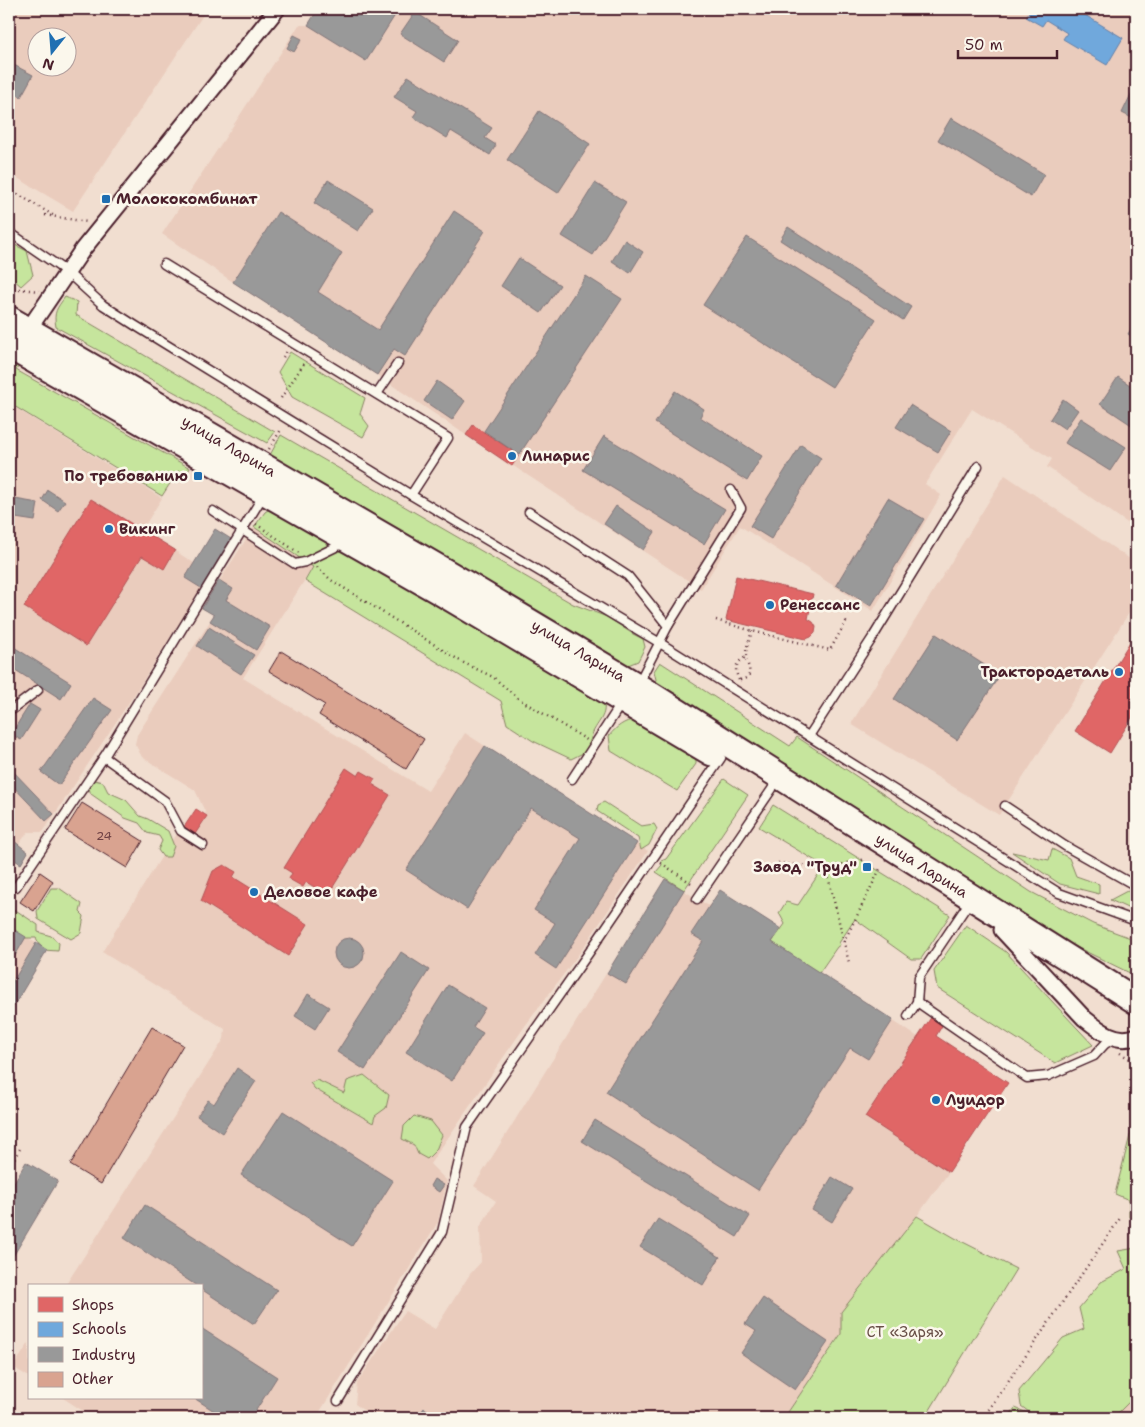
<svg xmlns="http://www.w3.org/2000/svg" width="1145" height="1427" font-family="'Shantell Sans',sans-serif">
<rect width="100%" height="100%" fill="#f1ded0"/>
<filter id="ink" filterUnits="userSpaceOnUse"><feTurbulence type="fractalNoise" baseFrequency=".02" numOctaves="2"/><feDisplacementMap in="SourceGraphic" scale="10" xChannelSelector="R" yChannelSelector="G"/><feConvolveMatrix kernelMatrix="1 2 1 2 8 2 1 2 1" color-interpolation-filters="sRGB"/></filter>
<g filter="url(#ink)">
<g fill="#eaccbd" fill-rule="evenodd">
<path d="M9,9H207L73,211L9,173ZM38,38H68V68H38Z"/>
<path d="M318,9H1133L1136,11V529L1047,467L1052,459L972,409L925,484L941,495L873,611L740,526L701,589L466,435L377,375L233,282L162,234L299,25H308Z"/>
<path d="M9,404L162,498L142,530L194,563L185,578L201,588L134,695L43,832H28L19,844L28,852L21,864L10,857L9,859Z"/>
<path d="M1005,475L1136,563V602L999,815L851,724Z"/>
<path d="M254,527L313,567L243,678L428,791L465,733L648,851L581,951L525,1026L430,1164L447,1181L438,1222L316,1418H94L63,1398H201V1286H65L224,1039L225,1029L102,952L172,840L184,827L195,833L207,816L195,790L142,757L135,744L137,735L214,615L202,608Z"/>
<path d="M665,879L709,906L720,890L781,929L772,943L918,1037L932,1016L943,1024L936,1036L1008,1083L949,1172L917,1216L842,1312L841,1334L784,1418H374L355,1404L357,1383L405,1311L435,1329L470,1274L481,1262L480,1227L496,1201L474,1186Z"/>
<path d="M9,926L47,950L9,1014Z"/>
<path d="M29,1343V1377L13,1367Z"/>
<path d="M1136,1376V1418H1108Z"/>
</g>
<g fill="#c6e59d" stroke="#888264">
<path d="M9,242L27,251L33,275L21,286L13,279L9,282Z"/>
<path d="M65,297L77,302L76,315L275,432L267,443L56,327C53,312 57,308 65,297Z"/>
<path d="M290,352L365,398L360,414L369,426L363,437L292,397L278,372Z"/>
<path d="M9,357L21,364L16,370L190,468L186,475L178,471L162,496L9,403Z"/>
<path d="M281,435L573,604L607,617L633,634L643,639L645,647L638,661L628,665L270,455Z"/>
<path d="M271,508L602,697C610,717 595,722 591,738C589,742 589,747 589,750L571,759L533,741L507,724L501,701L305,581L313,567L254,527L265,512Z"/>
<path d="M660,662L790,746L797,737L1031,892L1093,924L1136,940V976L1058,938L657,684L654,671Z"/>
<path d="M636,719L696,755V764L677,791L611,751L609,736C616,727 624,721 636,719Z"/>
<path d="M724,779L748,795L684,890L656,872L662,865L661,861L666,859Z"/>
<path d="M94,780L103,782L108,792L126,800L140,816L148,819L168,831L174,846L170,857H163L158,850L162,841L159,836L147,833L139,823L125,818L91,794L88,786Z"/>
<path d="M604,802L641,826L654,824L657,829L649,845L641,850L638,838L597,811L598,805Z"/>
<path d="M773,805L950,915L921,959H911L855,919L839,943L840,945L837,947L819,973L772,942L785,924L779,913L786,902L798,905L824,866L759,827Z"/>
<path d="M1052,849L1069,858L1076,876L1099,884V894L1060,884L1012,852L1049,860Z"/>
<path d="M51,888H59L82,904L80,912L84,916L81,933L71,939L38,919L37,911Z"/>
<path d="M1127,891L1136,895V912L1110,900Z"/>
<path d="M9,910L17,911L38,925V932L51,936L59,943L58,951L43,950L36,938H16L9,934Z"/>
<path d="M966,925L1006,952L1093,1045L1055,1063L937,988L934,971Z"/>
<path d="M364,1075L389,1095L386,1108L375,1116L373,1123L315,1089L310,1083L317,1080L344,1093L347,1081Z"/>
<path d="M414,1116L431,1121L442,1135L436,1150L427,1159L418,1154L414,1145L402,1139L404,1126Z"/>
<path d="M1134,1120L1136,1121V1222L1129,1217V1200L1115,1194Z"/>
<path d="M917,1216L955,1238L1016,1269L925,1418H784L841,1334V1312Z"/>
<path d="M1136,1248V1383L1131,1400L1113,1418H1008L1015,1408L1033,1415L1021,1406L1019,1391L1063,1338L1084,1329L1079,1308L1101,1282L1126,1269L1118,1251Z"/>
</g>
<g fill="#e06666" stroke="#b35154">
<path d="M473,425L519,455L512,466L466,435Z"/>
<path d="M91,499L175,550L164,569L142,556L86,646L24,607Z"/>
<path d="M736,576L813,594L808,619L813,622L816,627L815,633L811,637L806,639L726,620Z"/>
<path d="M1136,632V711L1110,753L1075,731Z"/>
<path d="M346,768L358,776L361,771L375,779L372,784L390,795L328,895L306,882L303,887L289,879L292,873L284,868Z"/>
<path d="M196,809L207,816L195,834L184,827Z"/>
<path d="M224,865L236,872L233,877L308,924L288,956L201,901L213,871Z"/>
<path d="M932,1016L943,1024L936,1036L1008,1083L949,1172L865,1117Z"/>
</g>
<path fill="#6fa8dc" stroke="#647fa7" d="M1031,9H1082L1080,12L1123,38L1107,65L1063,39L1067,33L1046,20L1042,26L1026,17Z"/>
<g fill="#999" stroke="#817478">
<path d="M318,9H399L366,61L308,25Z"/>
<path d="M415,12L458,40L444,62L400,34Z"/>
<path d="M294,35L302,39L294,52L287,48Z"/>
<path d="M10,63L33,75L21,97L9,90V66Z"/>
<path d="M408,76L492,128L485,138L496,145L490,155L451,131L447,138L413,117L417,111L394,97Z"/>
<path d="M1136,84V120L1122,113Z"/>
<path d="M539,111L590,144L558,193L507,160Z"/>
<path d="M951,118L1044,174L1031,197L938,140Z"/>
<path d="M328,180L373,208L358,231L314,203Z"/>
<path d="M595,183L626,202L593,255L562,236Z"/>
<path d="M454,211L485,231L405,356L394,349L377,375L233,282L278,212L342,253L318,292L378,330Z"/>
<path d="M788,227L911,307L903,320L780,240Z"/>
<path d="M747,237L876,319L832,387L703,305Z"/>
<path d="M625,240L643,252L630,273L612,261Z"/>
<path d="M519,258L560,285L541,313L501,286Z"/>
<path d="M586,276L622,299L519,455L484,431Z"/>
<path d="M1136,321V339L1128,334Z"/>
<path d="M1118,377L1136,389V428L1100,404Z"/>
<path d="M437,381L465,401L452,420L424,401Z"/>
<path d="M675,391L704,409L700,417L762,456L747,481L655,423Z"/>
<path d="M1063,399L1078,410L1065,429L1050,419Z"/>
<path d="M910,405L951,431L938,452L896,427Z"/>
<path d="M1081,418L1126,447L1110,471L1065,443Z"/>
<path d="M604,436L725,509L704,544L583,470Z"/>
<path d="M801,445L821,458L771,539L750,526Z"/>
<path d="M48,490L65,501L58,511L42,500Z"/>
<path d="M9,498L38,503L35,521L9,517Z"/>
<path d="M888,498L924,519L871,606L836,585Z"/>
<path d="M616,506L655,532L643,550L604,524Z"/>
<path d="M215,529L231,539L201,588L185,578Z"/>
<path d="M219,580L233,589L226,600L270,627L256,650L210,621L214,615L202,608Z"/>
<path d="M209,627L254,655L241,674L197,646Z"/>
<path d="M936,634L1000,675L957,740L894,699Z"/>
<path d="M9,644L71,683L61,699L9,666Z"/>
<path d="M93,698L112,710L59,785L41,772Z"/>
<path d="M30,704L40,710L21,740L11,734Z"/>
<path d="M485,746L637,843L556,969L535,955L555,923L534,910L580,838L531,808L467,909L406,870Z"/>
<path d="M11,769L54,814L46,821L9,782V771Z"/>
<path d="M9,837L28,852L21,864L10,857L13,853L9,850Z"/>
<path d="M665,879L684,890L626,984L607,973Z"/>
<path d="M720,890L781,929L772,942L893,1020L868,1059L850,1048L758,1190L606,1092L703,941L691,934Z"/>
<path d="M13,929L26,937L9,966V937Z"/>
<circle cx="349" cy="953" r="15"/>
<path d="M36,943L47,950L9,1014V988Z"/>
<path d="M401,952L429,970L365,1070L337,1052Z"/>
<path d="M448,985L485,1008L473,1027L483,1033L452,1081L406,1052Z"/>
<path d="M308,994L329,1007L315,1029L295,1016Z"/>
<path d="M237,1068L256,1081L222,1133L197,1116L208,1100L214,1104Z"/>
<path d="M283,1111L393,1181L352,1246L241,1175Z"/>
<path d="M595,1120L750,1216L737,1237L582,1141Z"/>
<path d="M26,1162L58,1181L9,1263V1191Z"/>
<path d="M832,1177L852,1189L832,1222L812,1210Z"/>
<path d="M434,1179L444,1185L439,1192L430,1186Z"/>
<path d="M145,1205L277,1290L254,1324L201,1289V1286H197L124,1238Z"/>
<path d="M658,1219L720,1257L703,1285L640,1247Z"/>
<path d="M763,1298L828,1342L795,1390L741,1353L756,1331L745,1324Z"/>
<path d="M201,1328L277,1377L251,1418H225L194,1398H201Z"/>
<path d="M424,1408L440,1418H417Z"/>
</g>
<g fill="#d9a390" stroke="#4a1f2b">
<path d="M281,651L424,739L406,769L319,715L325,705L269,671Z"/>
<path d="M82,803L143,841L127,868L65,830Z"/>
<path d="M40,872L53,881L34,911L20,902Z"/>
<path d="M152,1027L183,1045L101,1184L70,1165Z"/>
</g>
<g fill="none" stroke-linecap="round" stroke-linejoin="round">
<g stroke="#4a1f2b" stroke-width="11">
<g id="lane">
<path d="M9,232L67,272L103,305L136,326L411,495L660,643L1059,893L1136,921"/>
<path d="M164,264L448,438L411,495"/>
<path d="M377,394L398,363"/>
<path d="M213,511L295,564L305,562L344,543"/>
<path d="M529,512L628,576L668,626L638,684"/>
<path d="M668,626L741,508L731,490"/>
<path d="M13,709L38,690"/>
<path d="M809,736L873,637L978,466"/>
<path d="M104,757L165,801L181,831L203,845"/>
<path d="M572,779L621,704"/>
<path d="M1005,806L1065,846L1136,886"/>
<path d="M16,887L104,757L263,496"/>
<path d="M697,899L772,789"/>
<path d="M917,1002L1027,1078L1048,1076L1094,1056L1105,1044L1115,1038"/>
<path d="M908,1016L917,1002L919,977L966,907"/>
<path d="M338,1401L442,1232L467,1127L588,954L721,758"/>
</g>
</g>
<g stroke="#4a1f2b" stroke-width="19">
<g id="street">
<path d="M24,336L83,249L277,9"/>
<path d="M1002,930L1084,1018C1099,1030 1117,1045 1136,1036"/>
</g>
</g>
<g stroke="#4a1f2b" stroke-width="29">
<g id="primary">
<path id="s1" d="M9,319L451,575L637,686L1136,1001"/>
<path d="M9,346L440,592L712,753"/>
</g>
</g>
<g stroke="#4a1f2b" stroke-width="2.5" stroke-dasharray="1 4" stroke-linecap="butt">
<path d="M9,189L56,217"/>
<path d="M45,215L87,222"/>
<path d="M9,288L39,291"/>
<path d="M283,357L288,350"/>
<path d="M281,398L305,362"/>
<path d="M269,449L282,428"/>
<path d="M256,524L299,553"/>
<path d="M317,567L331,580L462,662L493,677L519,699L587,740"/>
<path d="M716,620L752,631L830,650L847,620"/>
<path d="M739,680C734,669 735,663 746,657"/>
<path d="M740,680C757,677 746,665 746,656C745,649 750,639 752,631"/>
<path d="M661,863L694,885"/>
<path d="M778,863L826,868L866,859"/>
<path d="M826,868L849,963"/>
<path d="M844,942L881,867"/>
<path d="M1120,1053L1130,1059L1136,1058"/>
<path d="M9,1167L20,1149"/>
<path d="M983,1418L1121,1217"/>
</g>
<use href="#lane" stroke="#fbf7ec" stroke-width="8"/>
<use href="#street" stroke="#fbf7ec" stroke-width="15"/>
<use href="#primary" stroke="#fbf7ec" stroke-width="25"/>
</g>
</g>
<g fill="#1f6fb2" stroke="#fbf7ec" stroke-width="2">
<rect x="101" y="194" width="10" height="10" rx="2.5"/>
<circle cx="512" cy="456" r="5"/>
<rect x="193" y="471" width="10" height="10" rx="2.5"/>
<circle cx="109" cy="529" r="5"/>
<circle cx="770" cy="605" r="5"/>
<circle cx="1119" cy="672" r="5"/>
<rect x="862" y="862" width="10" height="10" rx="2.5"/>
<circle cx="254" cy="892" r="5"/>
<circle cx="936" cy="1100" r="5"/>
</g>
<g text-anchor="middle" stroke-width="5" stroke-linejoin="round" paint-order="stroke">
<g font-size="12" fill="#6e4044">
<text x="104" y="840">24</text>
</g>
<g font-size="15" font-weight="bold" fill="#4a1f2b" stroke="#fbf7ec" text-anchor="start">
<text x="116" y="204">Молококомбинат</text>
<text x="522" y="461">Линарис</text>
<text x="188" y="481" text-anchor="end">По требованию</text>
<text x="119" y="534">Викинг</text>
<text x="780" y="610">Ренессанс</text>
<text x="1109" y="677" text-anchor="end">Трактородеталь</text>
<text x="857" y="872" text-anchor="end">Завод "Труд"</text>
<text x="264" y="897">Деловое кафе</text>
<text x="946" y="1105">Луидор</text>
</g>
<g font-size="15" fill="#4a1f2b" stroke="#fbf7ec">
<text dy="5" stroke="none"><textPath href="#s1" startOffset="254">улица Ларина</textPath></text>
<text dy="5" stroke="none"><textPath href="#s1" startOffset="659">улица Ларина</textPath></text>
<text dy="5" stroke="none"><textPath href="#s1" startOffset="1064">улица Ларина</textPath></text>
</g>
<g font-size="15" fill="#695048" stroke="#fbf7ec">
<text x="905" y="1337">СТ «Заря»</text>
</g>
</g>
<rect width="1145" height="1427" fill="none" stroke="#fbf7ec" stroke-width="30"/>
<rect x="15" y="15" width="1115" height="1397" fill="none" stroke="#4a1f2b" stroke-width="2" filter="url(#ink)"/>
<rect x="28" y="1284" width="175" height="115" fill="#fbf7ec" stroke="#b4a19f"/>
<rect x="38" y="1297" width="25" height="15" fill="#e06666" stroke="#b4a19f"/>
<text x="72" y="1310" font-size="15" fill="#4a1f2b">Shops</text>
<rect x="38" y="1322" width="25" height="15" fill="#6fa8dc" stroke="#b4a19f"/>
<text x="72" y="1334" font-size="15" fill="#4a1f2b">Schools</text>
<rect x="38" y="1347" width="25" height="15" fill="#999999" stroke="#b4a19f"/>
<text x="72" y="1360" font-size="15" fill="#4a1f2b">Industry</text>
<rect x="38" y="1372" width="25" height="15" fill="#d9a390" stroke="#b4a19f"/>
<text x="72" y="1384" font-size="15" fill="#4a1f2b">Other</text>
<g transform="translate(52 52) rotate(197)"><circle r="24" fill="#fbf7ec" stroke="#b4a19f"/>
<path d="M0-4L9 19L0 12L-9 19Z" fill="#1f6fb2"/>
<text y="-8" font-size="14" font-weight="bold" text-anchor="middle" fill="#4a1f2b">N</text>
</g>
<path d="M958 50v8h99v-8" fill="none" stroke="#4a1f2b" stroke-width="2.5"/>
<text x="965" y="50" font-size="15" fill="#4a1f2b" stroke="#fbf7ec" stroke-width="4" paint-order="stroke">50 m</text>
</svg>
